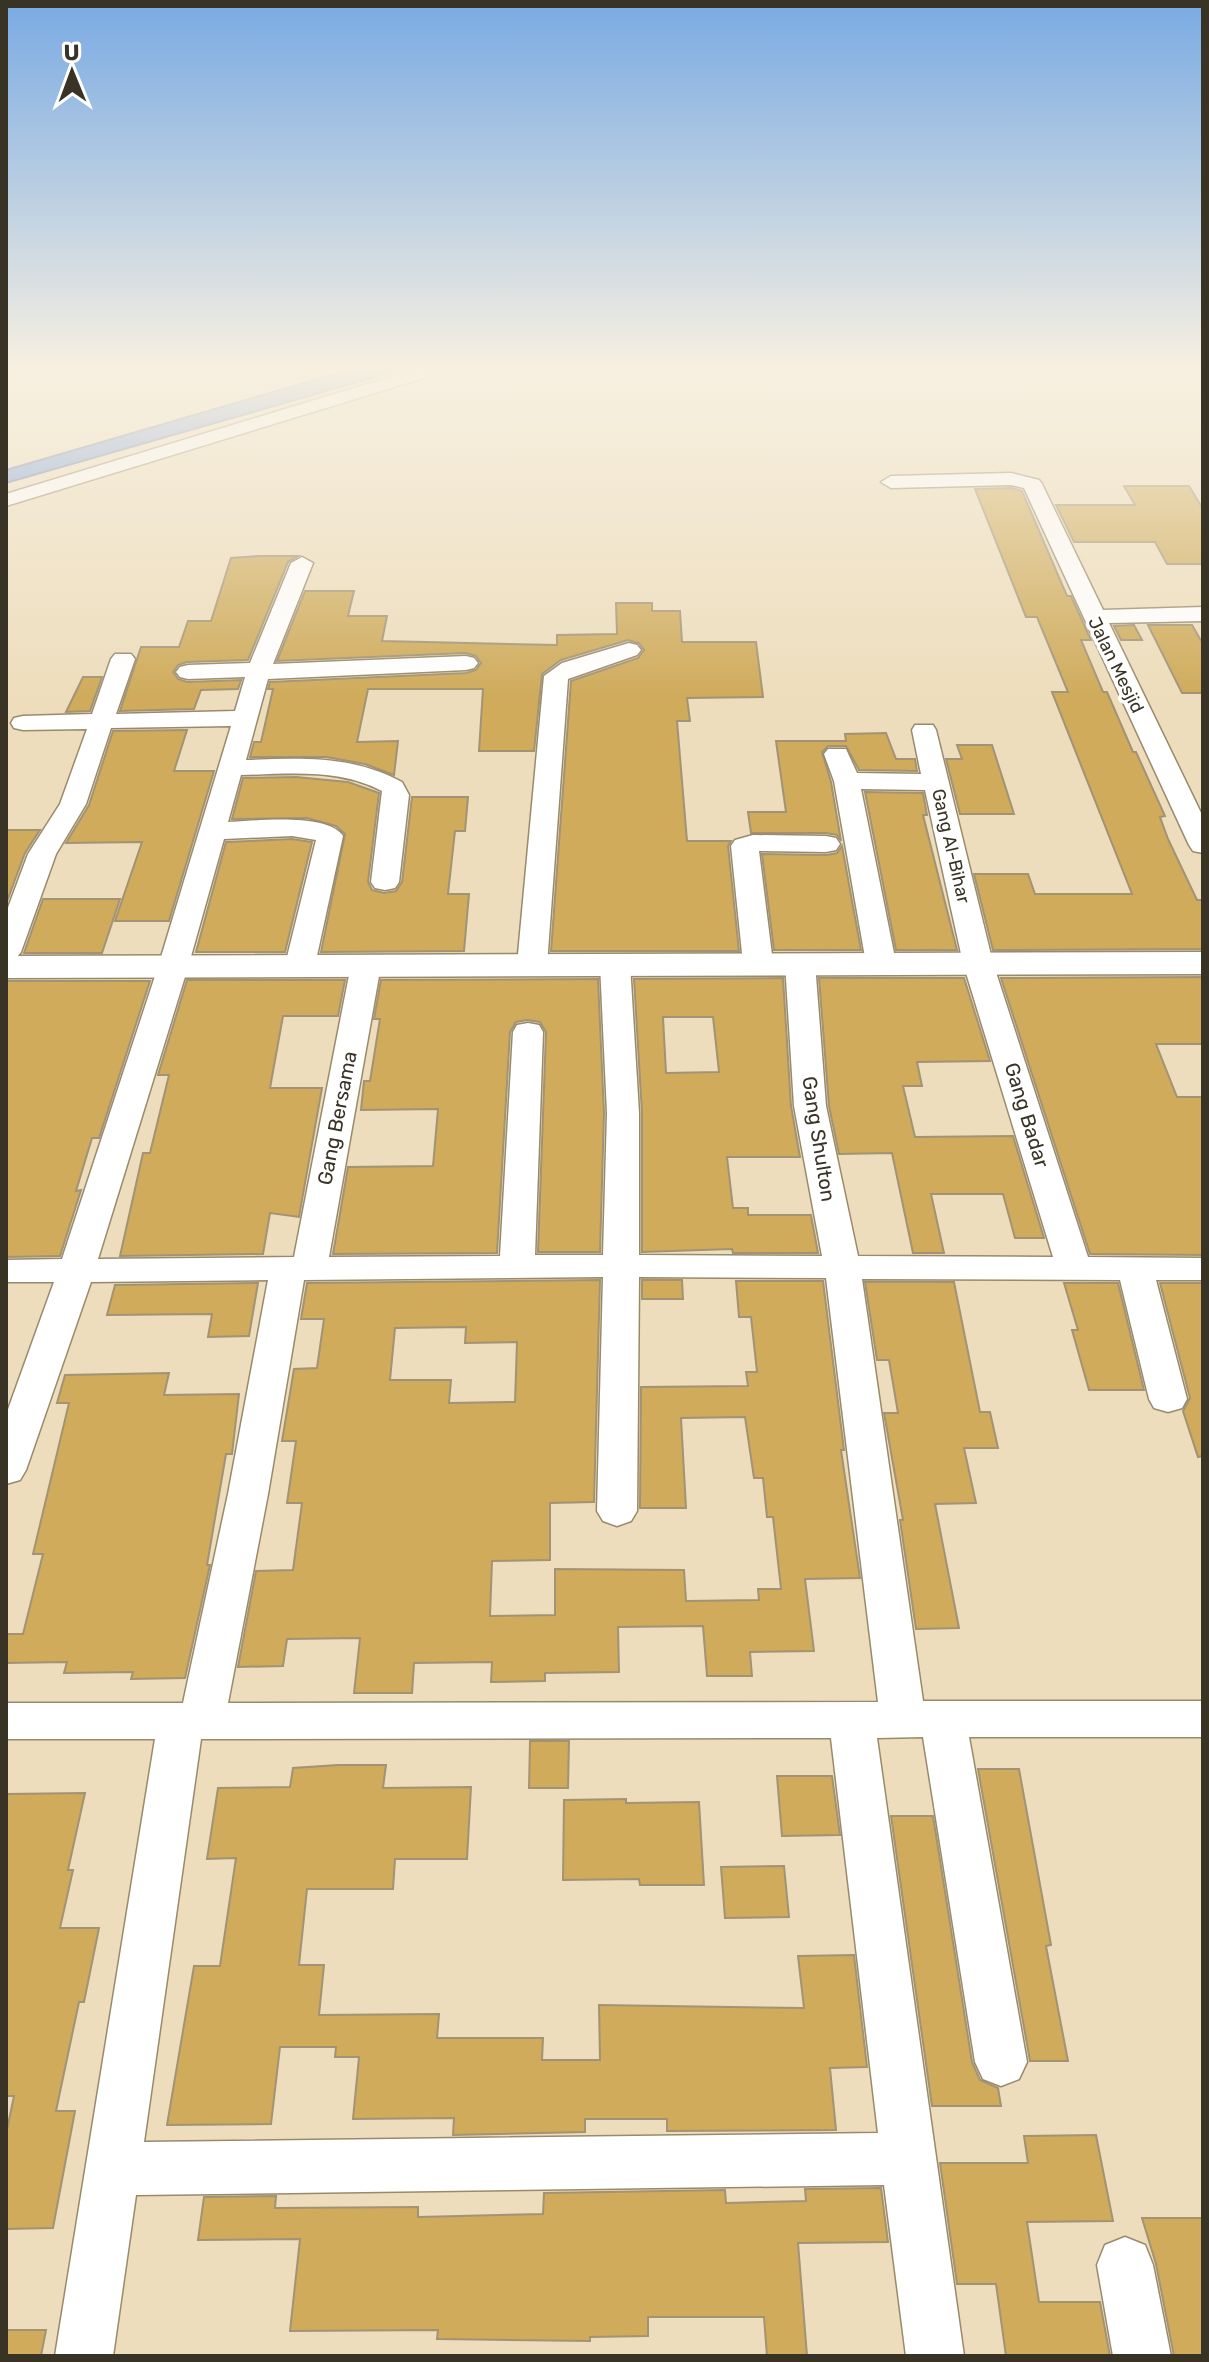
<svg xmlns="http://www.w3.org/2000/svg" width="1209" height="2362" font-family="Rubik,sans-serif">
<rect width="100%" height="100%" fill="#edddbc"/>
<path fill="#749adc" stroke="#627ba5" stroke-width="2" d="M362,366H413L6,483V470Z"/>
<g fill="#cfab5b" stroke="#a29374" stroke-width="2" fill-rule="evenodd">
<path d="M1124,486H1189L1203,509V564H1167L1155,542H1074L1056,505H1135Z"/>
<path d="M1011,488L1022,491L1067,596H1071L1091,640H1081L1103,692H1107L1133,752H1136L1165,816L1160,817L1168,839L1197,900H1203V949L993,950L974,874H1028L1035,894H1132L1052,692H1068L1037,617H1026L975,489Z"/>
<path d="M258,556H298L288,562L248,660L187,662L178,665L173,672L178,679L187,682L241,680L238,689L201,690L194,709L120,711L141,647H179L188,621H211L231,558Z"/>
<path d="M305,591H354L348,616H387L382,641L557,645V635L617,634L616,603H652V611H680L682,642H756L763,697L687,698L690,721H677L687,841H731L728,846L739,951H551L571,681L638,658L644,650L639,643L628,640L561,660L542,674L534,751H479L483,689H368L357,742L398,741L394,775L365,764L326,757H250L254,742H261L273,689H268L270,682L466,673L476,670L481,663L476,656L466,653L277,661Z"/>
<path d="M1134,625L1142,640H1121L1114,626Z"/>
<path d="M1148,625H1192L1203,644V693H1182Z"/>
<path d="M83,677H102L90,711L66,712Z"/>
<path d="M187,730L174,771H214L169,921H115L142,842L66,843L89,805L113,731Z"/>
<path d="M886,733L896,759H915L917,771L859,770L846,746H828L822,752L831,782L841,841L837,835L826,833H751L748,812H786L776,741H846L845,734Z"/>
<path d="M957,745H992L1014,814H960L946,759H962Z"/>
<path d="M296,777L348,782L379,793L368,882L372,890L384,893L396,891L402,882L412,797H468L465,831H455L448,894H469L464,951L321,952L345,834L336,826L307,818L232,819L243,778Z"/>
<path d="M865,792L923,793L927,815H923L957,950H896Z"/>
<path d="M6,830H40L25,853L6,904Z"/>
<path d="M292,839L312,842L285,952H196L226,842Z"/>
<path d="M842,846L861,950H774L762,854L827,855L837,853Z"/>
<path d="M43,899H120L102,953H24Z"/>
<path d="M1203,977V1044H1156L1177,1097H1203V1255L1090,1254L1001,978Z"/>
<path d="M783,978L791,1106L800,1157H727L733,1208H748V1215H811L818,1253H733L732,1249L642,1252V1113L634,979ZM663,1017H713L719,1072L666,1073Z"/>
<path d="M819,978H964L990,1061L917,1062L922,1086H903L915,1137L1013,1136L1044,1238H1015L1003,1194H931L944,1253H913L892,1153L839,1154L829,1106Z"/>
<path d="M598,979L604,1113L600,1252H538L546,1032L540,1022L527,1020L516,1022L510,1032L497,1253L333,1254L348,1167L433,1166L438,1109L361,1110L364,1081H370L380,1019H374L381,980Z"/>
<path d="M187,980H345L338,1016H283L270,1088H322L299,1217L270,1213L263,1254L120,1256L143,1153H150L169,1075H158Z"/>
<path d="M7,981H150L99,1138H92L76,1191L81,1190L60,1256L6,1257Z"/>
<path d="M600,1280L594,1502L550,1503V1560L492,1561L490,1616L555,1615V1569L684,1570L686,1601L759,1600L758,1589H781L773,1517H767L763,1478H754L745,1417L681,1418L686,1508H640L641,1387L748,1386L746,1372H757L751,1317H739L736,1281H823L844,1450H841L860,1578L805,1579L814,1651L750,1652L752,1676H707L703,1626L618,1627L619,1672L545,1673V1681L491,1682L492,1662L414,1663L412,1693H354L360,1638L287,1639L283,1666L238,1667L256,1571L293,1570L302,1503H287L296,1441H282L294,1369L317,1368L324,1319H301L307,1283ZM466,1327L465,1343L517,1342L515,1402L449,1403L451,1380H390L395,1328Z"/>
<path d="M642,1280H682L683,1299H642Z"/>
<path d="M865,1282H954L980,1412H990L998,1448H964L976,1503L935,1504L959,1628L916,1629L900,1520H903L884,1413H898L889,1360H877Z"/>
<path d="M258,1283L249,1336L208,1337L212,1314L107,1315L115,1285Z"/>
<path d="M1064,1283H1118L1144,1390H1089L1072,1330H1078Z"/>
<path d="M1160,1283H1203V1456L1198,1457L1183,1411L1190,1398Z"/>
<path d="M169,1373L164,1395L239,1394L232,1454H226L207,1565H210L185,1678L131,1679L133,1672L64,1673L67,1662L6,1663V1634H23L43,1554H33L69,1403H57L65,1375Z"/>
<path d="M530,1741H569L568,1788H529Z"/>
<path d="M338,1765H386L383,1788L471,1787L467,1859H395L393,1889H307L299,1965H324L319,2015L439,2014L437,2038H543L542,2060H600L599,2005L804,2008L798,1956L854,1955L867,2067L830,2068L836,2130L667,2131V2119H585V2132L453,2135L454,2118L353,2119L359,2057H335L336,2047H280L271,2124L167,2125L194,1966H220L236,1858L207,1859L218,1788L290,1787L293,1768Z"/>
<path d="M978,1769H1019L1051,1945L1046,1946L1068,2061H1030Z"/>
<path d="M777,1776H832L840,1835L782,1836Z"/>
<path d="M85,1793L68,1870H73L60,1928H99L84,2002H79L56,2111H75L53,2228L6,2229V2134L14,2096H6V1794Z"/>
<path d="M626,1799V1803L699,1802L704,1885H640L639,1879L563,1880L564,1800Z"/>
<path d="M891,1816H933L972,2062L980,2080L998,2088L1001,2106H932Z"/>
<path d="M784,1866L789,1917L725,1918L721,1867Z"/>
<path d="M1096,2135L1113,2221L1027,2222L1039,2302H1100L1110,2356H1006L996,2284H957L940,2163H1028L1024,2136Z"/>
<path d="M881,2188L888,2242L798,2243L807,2356H767L764,2317H648V2336L590,2337V2341L437,2339L438,2330L290,2331L300,2239L198,2240L204,2197L276,2196L275,2208L418,2207V2217L543,2214L544,2193L725,2190L726,2203L806,2201L805,2189Z"/>
<path d="M1142,2218H1203V2356H1174L1156,2264Z"/>
<path d="M6,2330H46L41,2356H6Z"/>
</g>
<g fill="none" stroke-linecap="round" stroke-linejoin="round">
<g stroke="#998a6b" stroke-width="3">
<g id="minor">
<path d="M426,366H452L450,370L6,506V494Z"/>
<path d="M1011,473L1039,480L1042,484L1103,610L1203,607V621L1109,623L1203,817V853L1193,851L1189,845L1024,488L1011,485L891,488L881,482L891,476Z"/>
<path d="M302,557L313,563L273,664L466,656L474,658L478,663L474,668L466,670L268,679L246,760C301,758 352,755 402,782L409,795L399,882L395,888L385,890L375,888L371,882L382,791C338,768 290,774 241,775L228,822C255,821 327,812 343,836L315,965L310,971L300,974L290,971L285,965L316,840L292,836L224,839L188,967L98,1259L294,1257L351,965L356,959L366,956L376,959L381,965L329,1257L500,1256L513,1032L517,1025L528,1023L539,1025L543,1032L535,1255H603L607,1113L600,964L605,958L615,955L625,958L630,964L639,1113V1255L822,1256L794,1106L785,963L790,957L800,954L810,957L815,963L826,1106L858,1256L1053,1257L963,963L925,790L861,789L896,963L891,969L881,972L871,969L866,963L834,781L824,754L828,749H846L857,773L921,774L912,730L915,725H933L936,730L993,963L1088,1257L1203,1258V1280H1156L1187,1399L1182,1408L1168,1412L1154,1408L1149,1399L1120,1280L862,1279L923,1701H1203V1737H969L1027,2062L1019,2079L1001,2086L983,2079L975,2062L923,1737L877,1738L964,2356H906L884,2185L136,2195L113,2356H55L155,1739H6V1703H183L228,1494L268,1280L91,1282L26,1470L20,1480L6,1484V1415L54,1282H6V1260L62,1259L158,967L231,726L111,728L86,804L56,854L21,952L16,958L6,961V913L28,854L60,804L87,729L23,730L14,728L11,723L14,718L23,716L92,714L111,659L115,654H131L135,659L116,714L235,711L245,677L188,679L180,677L176,672L180,667L188,665L250,663L291,563ZM603,1277L597,1511L603,1521L617,1526L631,1521L637,1511L639,1277L826,1278L878,1702L228,1703L268,1494L304,1280ZM831,1738L878,2133L144,2142L201,1739Z"/>
<path d="M629,643L637,645L641,650L637,655L568,679L547,965L542,971L532,974L522,971L517,965L544,676L562,663Z"/>
<path d="M753,835L826,836L836,838L840,844L836,850L826,852L759,851L773,963L768,969L758,972L748,969L743,963L731,846L735,840Z"/>
<path d="M1125,2237L1145,2245L1153,2265L1171,2356H1113L1097,2265L1105,2245Z"/>
</g>
</g>
<g stroke="#998a6b" stroke-width="3">
<path id="tertiary" d="M1203,952V974L6,978V956Z"/>
</g>
<use href="#minor" fill="#fff" fill-rule="evenodd"/>
<use href="#tertiary" fill="#fff" fill-rule="evenodd"/>
</g>
<linearGradient id="sky" x2="0" y2="1"><stop stop-color="#79aae3"/><stop offset="0.53" stop-color="#f7f0e1"/><stop offset="1" stop-color="#f7f0e1" stop-opacity="0"/></linearGradient>
<rect width="1209" height="697" fill="url(#sky)"/>
<g text-anchor="middle" stroke-width="7" stroke-linejoin="round" paint-order="stroke">
<g font-size="18" fill="#393326" stroke="#fff">
<text transform="translate(1116 665) rotate(64)" y="6">Jalan Mesjid</text>
<text transform="translate(951 846) rotate(77)" y="6">Gang Al-Bihar</text>
</g>
<g font-size="20" fill="#393326" stroke="#fff">
<text transform="translate(1027 1115) rotate(73)" y="7">Gang Badar</text>
<text transform="translate(337 1118) rotate(-79)" y="7">Gang Bersama</text>
<text transform="translate(819 1139) rotate(81)" y="7">Gang Shulton</text>
</g>
</g>
<rect width="1209" height="2362" fill="none" stroke="#393326" stroke-width="16"/>
<g transform="translate(72 72) rotate(359)" stroke="#ffffff" stroke-width="6" paint-order="stroke">
<path d="M0-6L14 30L0 20L-14 30Z" fill="#393326"/>
<text y="-12" font-size="22" font-weight="bold" text-anchor="middle" fill="#393326">U</text>
</g>
</svg>
